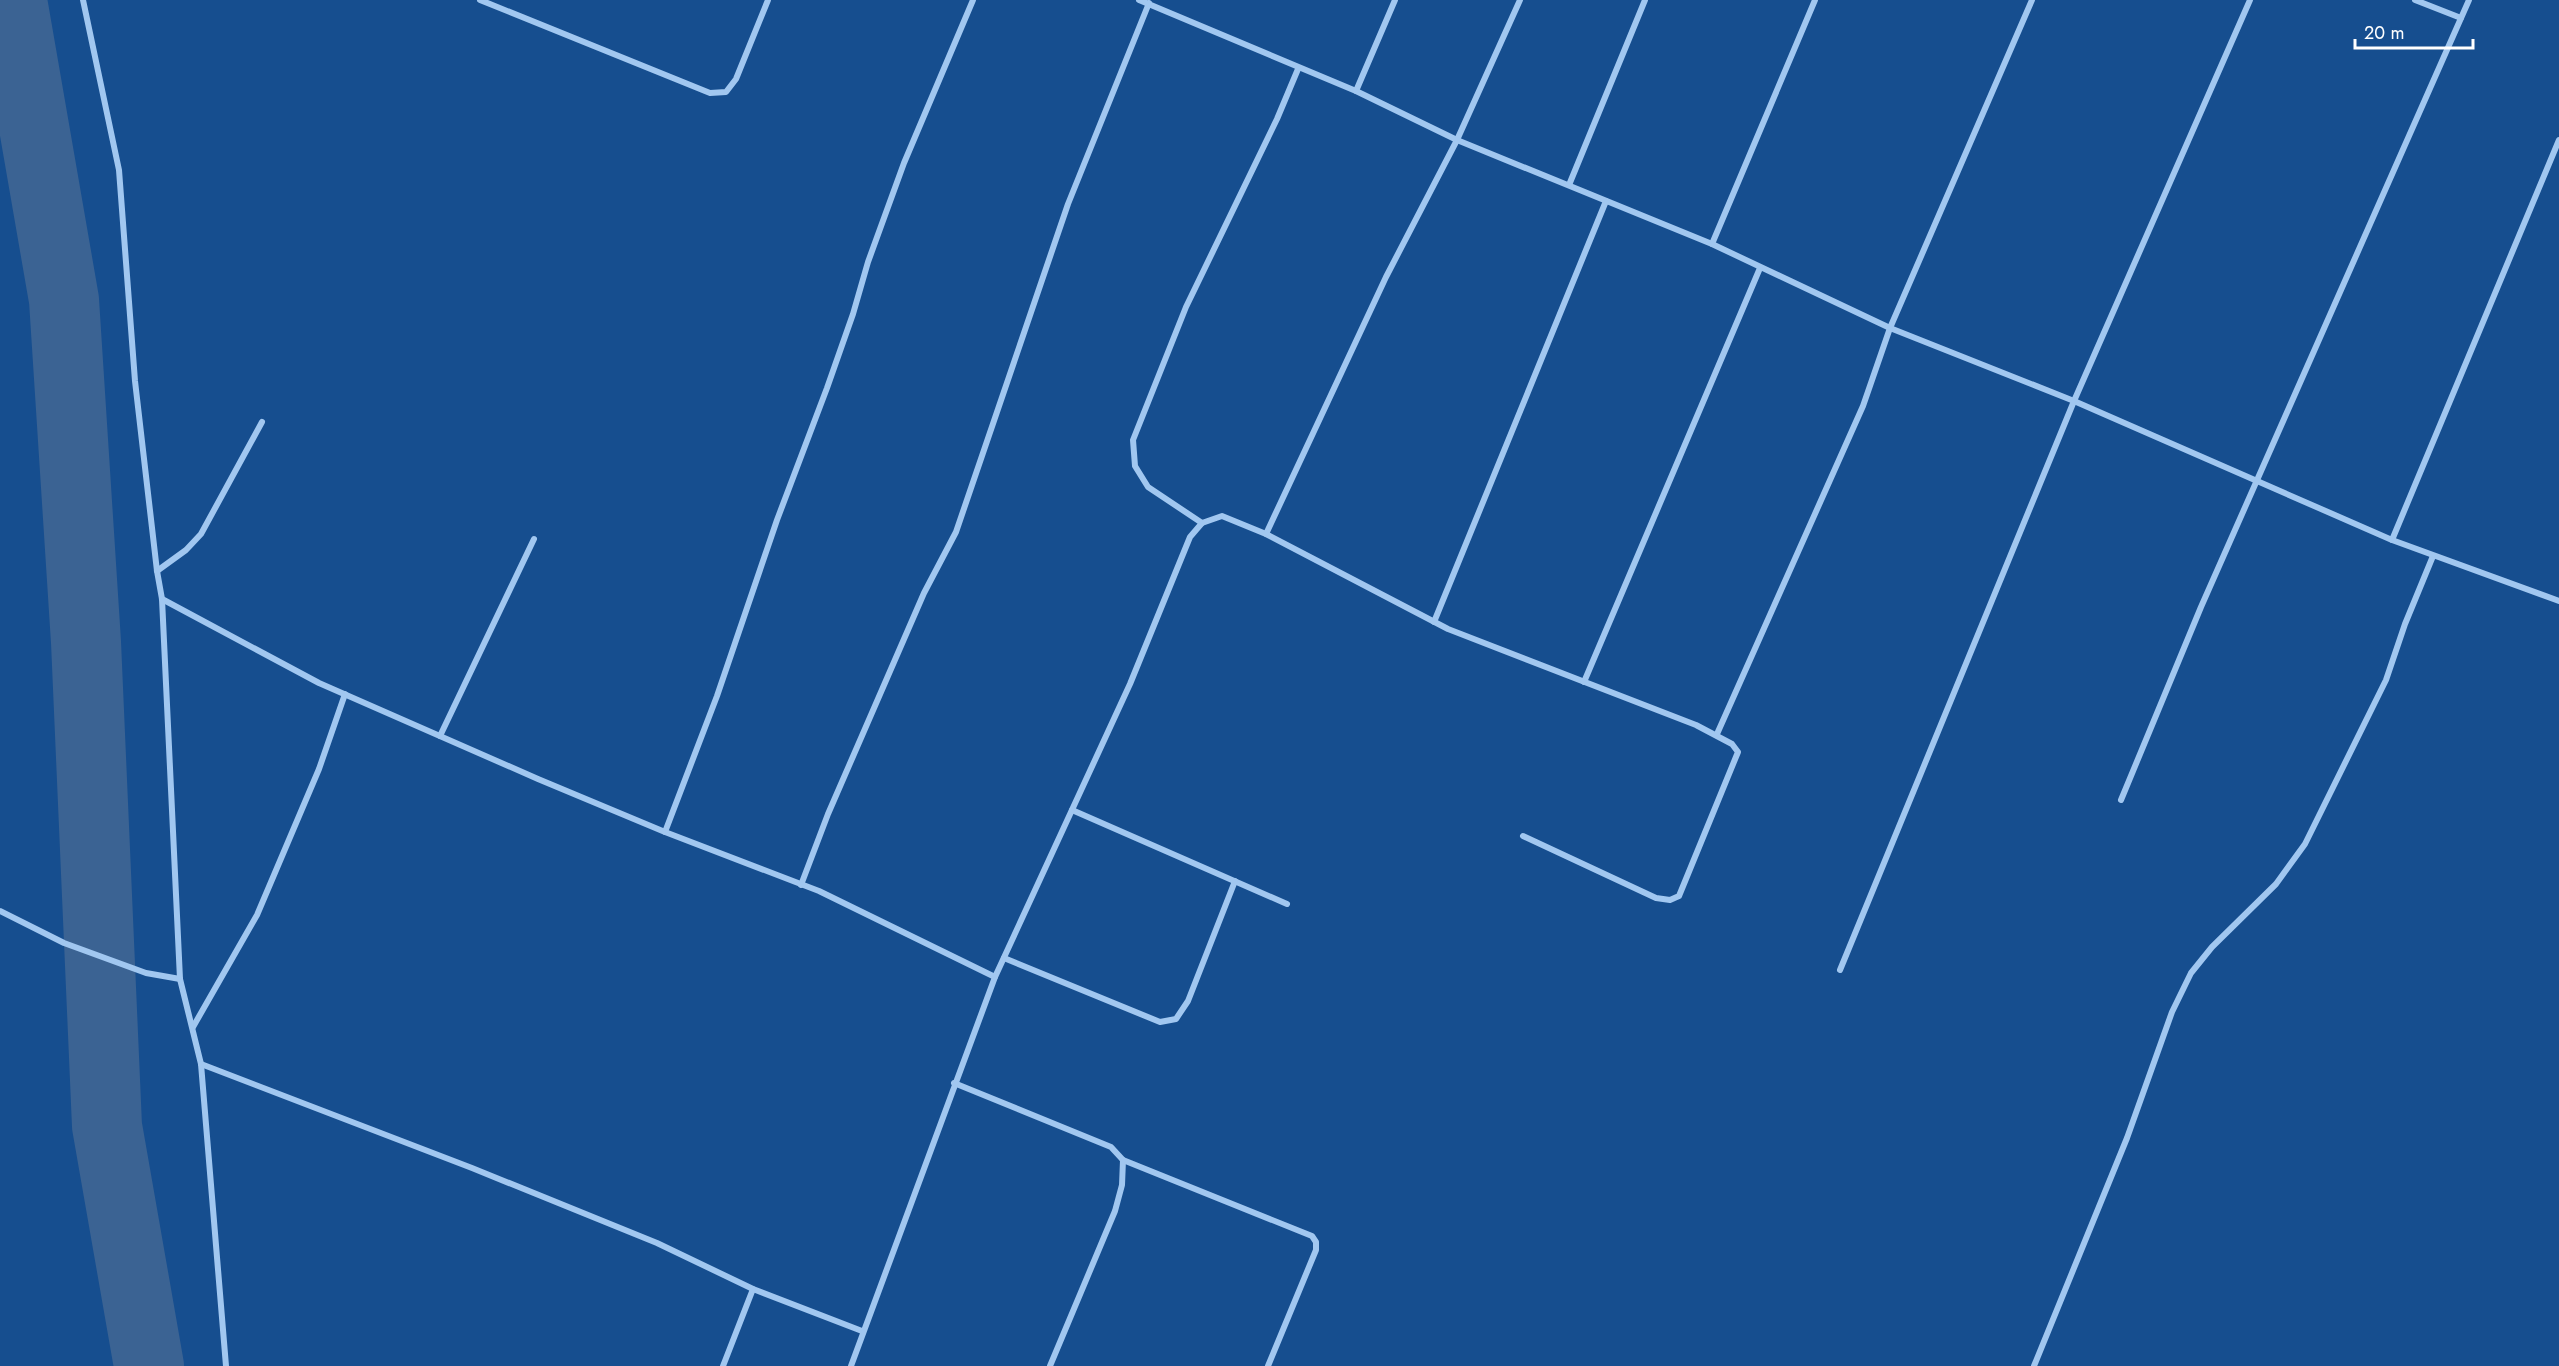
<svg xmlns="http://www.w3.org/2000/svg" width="2559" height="1366" font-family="Jost,sans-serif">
<rect width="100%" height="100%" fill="#164e8f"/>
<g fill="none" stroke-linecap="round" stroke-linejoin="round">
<path stroke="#3b6393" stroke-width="70" d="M12,0L64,300L86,642L107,1126L149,1366"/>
<g stroke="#a1c7f0" stroke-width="6">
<path d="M83,0L119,170L135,381L157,571L162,599L180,979L201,1064L226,1366"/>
<path d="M480,0L710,93L726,92L736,79L768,0"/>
<path d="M1139,0L1356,91L1457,140L1712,244L1890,328L2074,401L2392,540L2559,601"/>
<path d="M2415,0L2461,18"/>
<path d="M1356,91L1395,0"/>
<path d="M1569,185L1645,0"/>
<path d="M1712,244L1815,0"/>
<path d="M1202,523L1148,487L1135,466L1133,440L1186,307L1277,119L1298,69"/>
<path d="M1266,534L1386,277L1457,140L1520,0"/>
<path d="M2392,540L2559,140"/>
<path d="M157,571L186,550L201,534L262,422"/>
<path d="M162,599L319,683L538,779L665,832L819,891L995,977"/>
<path d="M1434,622L1606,201"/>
<path d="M1584,682L1760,268"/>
<path d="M1717,734L1863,406L1890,328L2032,0"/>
<path d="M440,736L534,539"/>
<path d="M2121,800L2201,607L2469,0"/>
<path d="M1072,810L1287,904"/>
<path d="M665,832L717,696L777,520L827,388L853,314L868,262L904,163L973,0"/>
<path d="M801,885L828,814L924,593L956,532L1068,204L1149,3"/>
<path d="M0,911L64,943L146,973L180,979"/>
<path d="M1004,958L1160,1022L1176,1019L1188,1001L1235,881"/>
<path d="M1840,970L2074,401L2250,0"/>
<path d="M193,1027L257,915L319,769L345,694"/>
<path d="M201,1064L472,1168L657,1243L753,1289L862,1331"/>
<path d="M954,1083L1111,1147L1123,1160L1122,1185L1115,1211L1050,1366"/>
<path d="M1123,1160L1312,1236L1316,1242V1250L1268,1366"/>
<path d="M723,1366L753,1289"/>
<path d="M851,1366L995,977L1130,684L1190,537L1202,523L1222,516L1266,534L1448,629L1696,725L1732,744L1738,752L1679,896L1670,900L1656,898L1523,836"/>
<path d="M2034,1366L2127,1138L2172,1012L2191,973L2212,947L2276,884L2305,844L2386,680L2405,624L2433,556"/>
</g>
</g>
<path d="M2355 39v9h118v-9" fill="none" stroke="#ffffff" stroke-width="3"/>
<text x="2364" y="39" font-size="18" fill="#ffffff" stroke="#164e8f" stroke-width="4.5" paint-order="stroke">20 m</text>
</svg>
